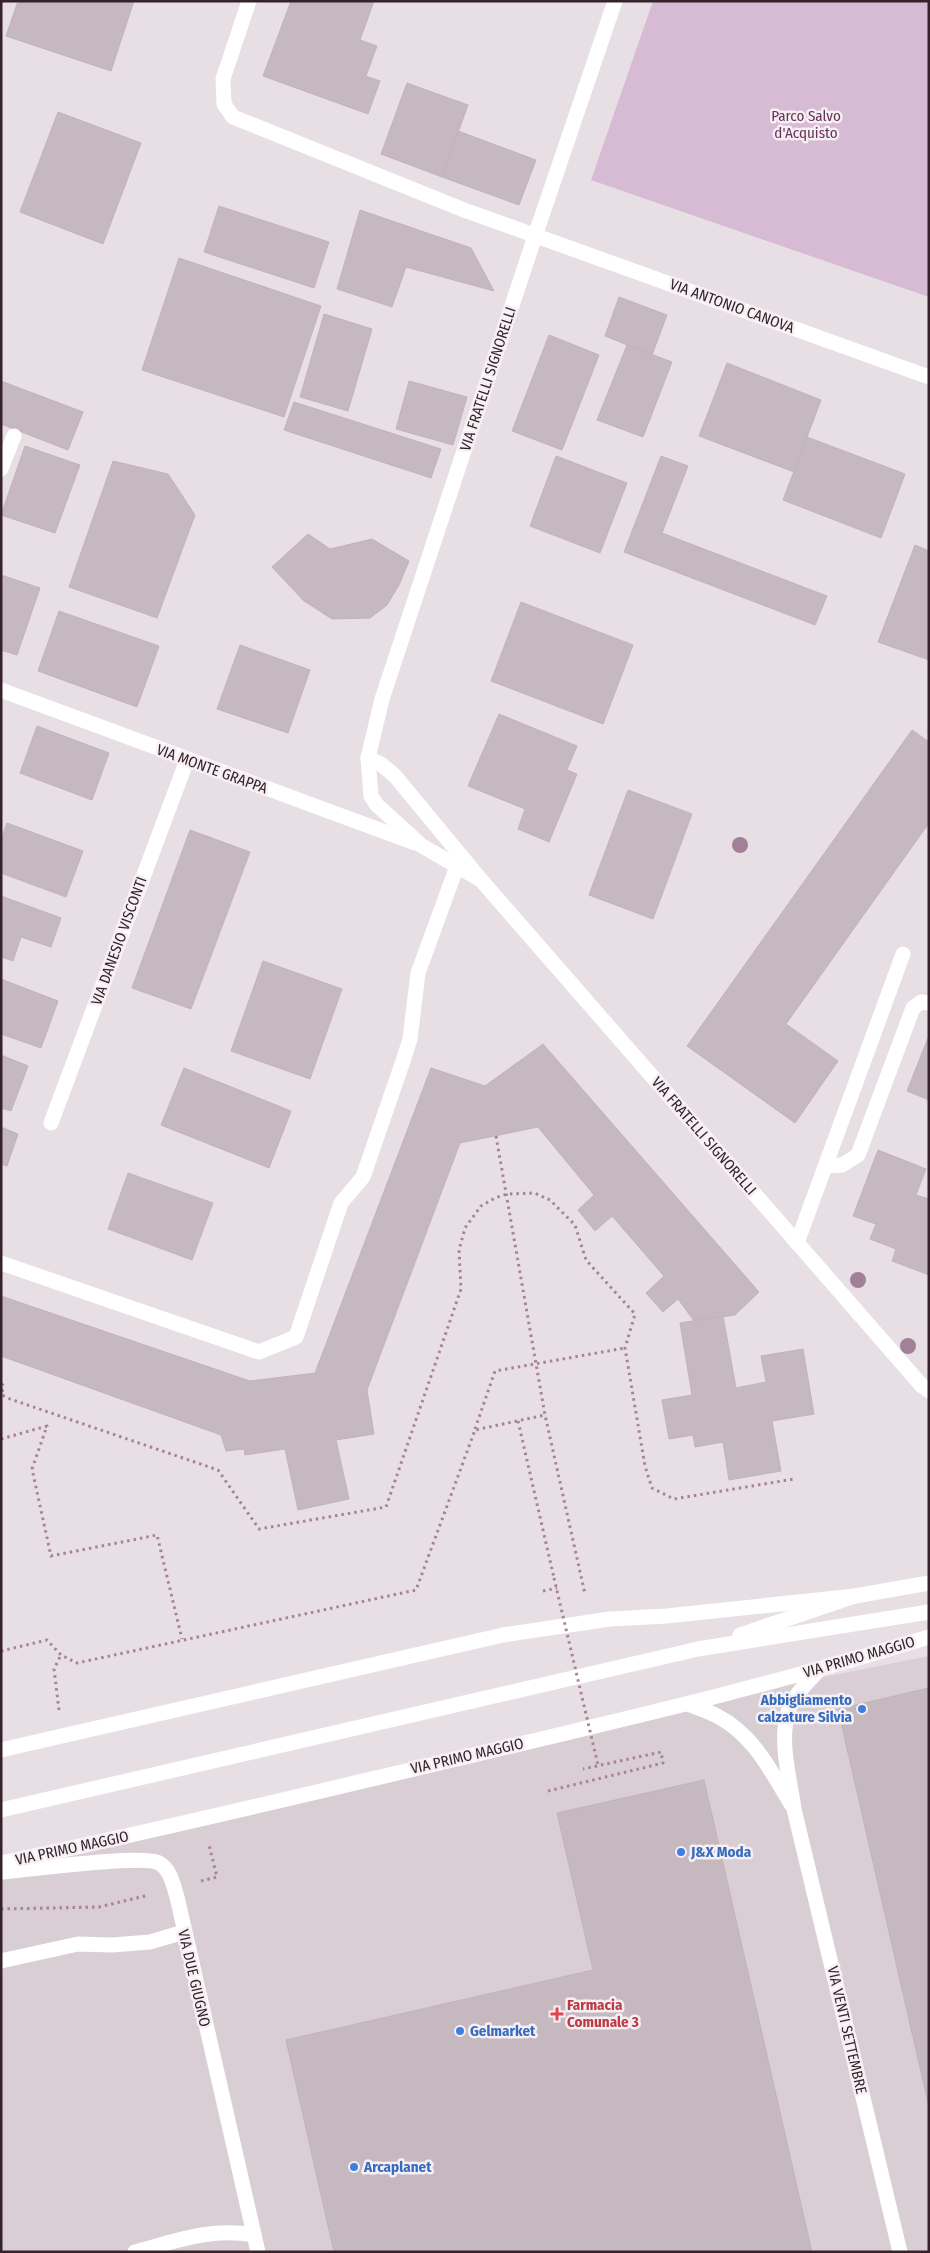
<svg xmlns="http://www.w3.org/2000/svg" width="930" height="2253" font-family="'Fira Sans Condensed',sans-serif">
<rect width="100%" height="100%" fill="#e8dfe4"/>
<path fill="#d8ced4" d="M929,1656V2252H1V1858L688,1704Z"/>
<path fill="#d7bad3" d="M653,1H929V297L591,180Z"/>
<g fill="#c6b8bf" stroke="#c1b3ba">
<path d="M18,1H134L111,71L6,36Z"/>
<path d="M291,1H374L360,40L377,46L366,76L380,81L368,114L263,76Z"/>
<path d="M407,83L468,105L442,177L381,154Z"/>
<path d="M58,112L141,143L103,244L20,212Z"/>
<path d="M458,131L536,160L519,205L442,177Z"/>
<path d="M219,206L329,242L314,288L204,252Z"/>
<path d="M360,210L471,248L494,291L406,267L392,307L337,289Z"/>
<path d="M179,258L321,306L284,417L142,370Z"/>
<path d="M619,297L667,315L652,355L605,336Z"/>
<path d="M324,314L372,329L348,411L300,397Z"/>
<path d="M549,335L599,355L562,450L512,431Z"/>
<path d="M627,345L672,362L643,437L597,420Z"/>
<path d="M727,363L821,400L794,472L699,436Z"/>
<path d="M1,381L83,412L68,450L1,424Z"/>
<path d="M409,381L467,397L453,445L396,429Z"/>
<path d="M294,402L441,449L431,478L284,430Z"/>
<path d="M807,437L905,474L881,538L783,500Z"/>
<path d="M25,446L80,465L55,533L1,515Z"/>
<path d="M556,456L627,483L600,553L530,526Z"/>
<path d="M661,456L688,466L662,533L827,596L815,625L624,552Z"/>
<path d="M113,461L168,474L195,515L157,618L69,587Z"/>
<path d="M308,534L330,549L372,539L409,561L399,585L387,605L370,618L332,619L304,601L272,567Z"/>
<path d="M915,545L929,551V660L878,642Z"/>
<path d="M1,575L40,588L17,655L1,650Z"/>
<path d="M521,602L633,645L603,724L491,681Z"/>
<path d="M59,611L159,646L137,707L38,671Z"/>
<path d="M240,645L310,670L288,733L217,709Z"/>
<path d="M499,714L577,746L567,770L577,774L549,842L518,829L525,809L468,786Z"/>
<path d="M37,726L109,753L92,800L20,773Z"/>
<path d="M912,730L929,742V823L786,1024L838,1061L795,1123L687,1046Z"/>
<path d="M628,790L692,814L653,919L589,895Z"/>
<path d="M7,823L83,851L66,897L1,873V840Z"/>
<path d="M190,830L250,852L191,1009L132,988Z"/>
<path d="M1,896L61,918L51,947L21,937L13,961L1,957Z"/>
<path d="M263,961L342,989L310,1079L231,1051Z"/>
<path d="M1,979L58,1001L41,1048L1,1034Z"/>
<path d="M928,1038H929V1100L907,1091Z"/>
<path d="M543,1044L759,1292L735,1315L694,1321L678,1299L663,1312L646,1293L664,1276L612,1216L595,1231L578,1210L594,1195L538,1127L460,1143L367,1390L374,1434L336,1440L349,1499L298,1510L285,1449L245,1455L244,1449L226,1451L221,1435L1,1356V1296L250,1381L315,1373L431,1068L485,1086Z"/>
<path d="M1,1055L28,1066L11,1111L1,1108Z"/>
<path d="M184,1068L291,1111L269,1168L161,1125Z"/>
<path d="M1,1127L18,1134L7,1166L1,1164Z"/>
<path d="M878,1150L926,1169L916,1195L929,1199V1275L892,1261L896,1249L870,1239L876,1224L853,1216Z"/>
<path d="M128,1173L213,1203L192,1260L108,1229Z"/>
<path d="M723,1316L736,1388L766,1382L761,1356L803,1349L814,1414L772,1421L781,1471L729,1480L723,1442L695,1447L693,1435L669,1439L662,1400L692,1395L680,1323Z"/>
<path d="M929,1688V2107L838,1709Z"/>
<path d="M704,1780L812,2252H334L286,2040L593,1970L557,1813Z"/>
</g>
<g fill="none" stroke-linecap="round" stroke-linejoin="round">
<g stroke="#a88393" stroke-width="3" stroke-dasharray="2.5 4" stroke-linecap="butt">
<path d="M496,1136L545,1415L585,1594"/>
<path d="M1,1384L3,1385L2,1395L10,1399L218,1470L259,1529L386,1507L461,1289L459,1250L465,1228L481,1206L495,1198L507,1194L534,1193L550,1200L575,1225L586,1260L635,1314L625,1348L645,1466L652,1488L674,1499L794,1479"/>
<path d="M518,1421L554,1578"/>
<path d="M475,1429L495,1371L625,1348"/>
<path d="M1,1439L47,1426L32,1469L51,1556L157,1535L182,1639"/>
<path d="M543,1591L557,1588"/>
<path d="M1,1651L47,1640L61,1655L77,1663L416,1590L475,1430L545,1415"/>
<path d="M59,1710L54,1669L61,1655"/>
<path d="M548,1791L663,1763L661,1752L583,1769"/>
<path d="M201,1881L217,1877L209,1845"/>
<path d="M1,1909L99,1907L149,1895"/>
</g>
<g stroke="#fff" stroke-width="15">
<path d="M249,1L223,79L224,104L233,117L464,210L929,377"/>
<path d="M1,469L14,436"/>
<path d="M1,690L415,843"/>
<path d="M368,758L381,764L395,776L481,880L922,1386L929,1391"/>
<path d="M481,880L422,846L377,805L371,796L368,758L382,699L535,236L615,1"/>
<path d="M51,1123L187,760"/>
<path d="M826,1166L842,1165L858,1155L913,1008L921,1002L929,1003"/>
<path d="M797,1243L903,954"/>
<path d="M1,1263L259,1352L296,1337L341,1203L363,1177L403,1061L410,1039L418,973L460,858"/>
<path d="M740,1635L855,1596L929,1583"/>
<path d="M818,1671C807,1683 793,1696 788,1712C779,1742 790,1779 794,1809L900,2252"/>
<path d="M688,1704C698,1708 708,1711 717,1716C753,1734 771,1771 791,1804"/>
<path d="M1,1750L503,1635L610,1619L667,1616L855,1596"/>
<path d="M1,1810L698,1649L929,1612"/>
<path d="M1,1863C161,1830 320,1791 478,1754C629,1718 780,1683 929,1637"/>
<path d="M1,1872C27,1870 142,1854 159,1863C171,1870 173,1885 177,1897L258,2252"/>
<path d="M1,1961L78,1944L112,1945L150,1942L184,1932"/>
<path d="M135,2252C176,2241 212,2227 254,2235"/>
</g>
<path stroke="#a88393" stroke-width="3" stroke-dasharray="2.5 4" stroke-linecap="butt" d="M554,1578L598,1765"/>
</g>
<g fill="#a28098">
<circle cx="740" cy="845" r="8"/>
<circle cx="858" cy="1280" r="8"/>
<circle cx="908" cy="1346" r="8"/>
</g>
<g fill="#3f7fe0" stroke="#f6eff3" stroke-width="2">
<circle cx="862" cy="1709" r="5"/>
<circle cx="681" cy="1852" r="5"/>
<circle cx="460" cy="2031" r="5"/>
<circle cx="354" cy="2167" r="5"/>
</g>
<path fill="#e0444e" stroke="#f6eff3" stroke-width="2" d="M554.5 2006.5h5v5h5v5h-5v5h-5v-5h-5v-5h5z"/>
<g text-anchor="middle" stroke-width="5" stroke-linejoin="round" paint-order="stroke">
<g font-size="15" fill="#68325a" stroke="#f6eff3">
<text x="806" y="121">Parco Salvo<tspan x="806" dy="17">d'Acquisto</tspan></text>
</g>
<g font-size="15" fill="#36222a" stroke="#f6eff3">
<text transform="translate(732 306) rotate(20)" y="5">VIA ANTONIO CANOVA</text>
<text transform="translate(488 379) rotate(-72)" y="5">VIA FRATELLI SIGNORELLI</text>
<text transform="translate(212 769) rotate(20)" y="5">VIA MONTE GRAPPA</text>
<text transform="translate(119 941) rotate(-70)" y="5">VIA DANESIO VISCONTI</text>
<text transform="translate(704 1136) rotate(49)" y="5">VIA FRATELLI SIGNORELLI</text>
<text transform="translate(859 1657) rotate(-16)" y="5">VIA PRIMO MAGGIO</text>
<text transform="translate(467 1756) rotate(-13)" y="5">VIA PRIMO MAGGIO</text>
<text transform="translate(72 1848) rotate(-12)" y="5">VIA PRIMO MAGGIO</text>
<text transform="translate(194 1978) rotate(77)" y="5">VIA DUE GIUGNO</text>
<text transform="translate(847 2030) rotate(77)" y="5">VIA VENTI SETTEMBRE</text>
</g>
<g font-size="15" font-weight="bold" fill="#366cbe" stroke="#f6eff3" text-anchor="start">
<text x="852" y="1705" text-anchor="end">Abbigliamento<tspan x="852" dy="17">calzature Silvia</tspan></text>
<text x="691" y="1857">J&amp;X Moda</text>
<text x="470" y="2036">Gelmarket</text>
<text x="364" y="2172">Arcaplanet</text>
</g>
<g font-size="15" font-weight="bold" fill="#be3a42" stroke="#f6eff3" text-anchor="start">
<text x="567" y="2010">Farmacia<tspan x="567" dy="17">Comunale 3</tspan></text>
</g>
</g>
<rect width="930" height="2253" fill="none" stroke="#36222a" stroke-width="5"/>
</svg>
